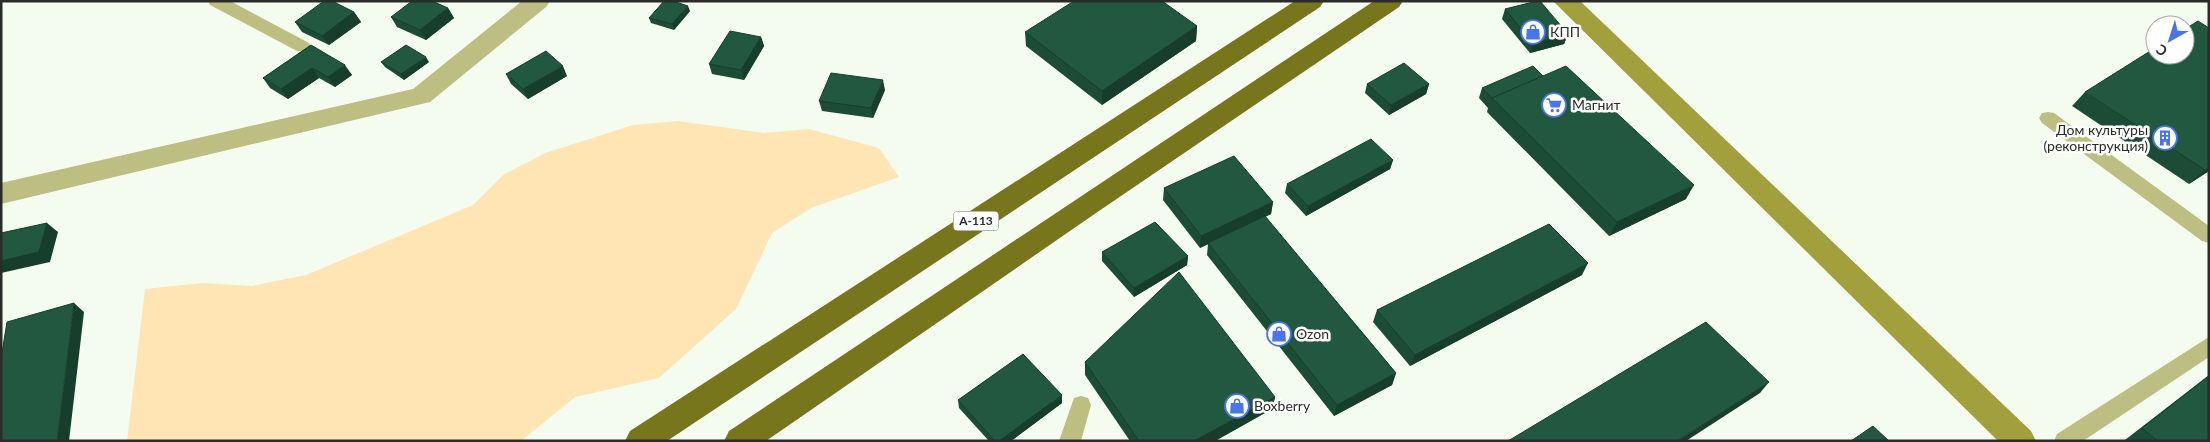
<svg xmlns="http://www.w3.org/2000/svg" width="2210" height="442" font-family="Lato,sans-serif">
<rect width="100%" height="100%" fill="#f4fcf0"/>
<path fill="#ffe4b4" d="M678,121L764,133L809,129L879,148L899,177L811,208L772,233L736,309L659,378L575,397L521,441H127L145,289L203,283L252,286L306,275L473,205L503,175L545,153L633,125Z"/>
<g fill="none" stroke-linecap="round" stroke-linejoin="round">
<g fill="#bdbe81" fill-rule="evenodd">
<path d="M208,1H230L309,43L311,47L309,51H297L210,5Z"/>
<path d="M2048,112L2054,113L2209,226V243L2202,241L2042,123L2039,118L2042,113Z"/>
<path d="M2209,337V357L2083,441H2054L2057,434Z"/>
<path d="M1081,396L1088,398L1091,405L1081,441H1059L1074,398Z"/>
</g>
<path fill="#bdbe81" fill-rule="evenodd" d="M522,1H550L546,7L430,102L1,204V183L413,89Z"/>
<path fill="#a1a03c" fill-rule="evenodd" d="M1553,1H1580L2031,431L2036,441H1998Z"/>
<g fill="#77761c" fill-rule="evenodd">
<path d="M1295,1H1324L1320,7L667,441H625L630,431Z"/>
<path d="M1374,1H1403L1399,7L1096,213L766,441H724L729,431Z"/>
</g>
</g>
<g fill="#1c4c36">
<path d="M448,8L454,18L426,40L397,27L391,17Z"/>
<path d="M1505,9L1568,34L1564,44L1530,53L1502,19Z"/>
<path d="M690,11L674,30L651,23L649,18Z"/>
<path d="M354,12L361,22L329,45L302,32L295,22Z"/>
<path d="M1197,26L1196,41L1102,105L1026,46L1025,32Z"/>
<path d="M761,37L764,46L744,80L712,74L709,64Z"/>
<path d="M311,45L352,75L335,87L319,78L288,99L270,88L263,78Z"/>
<path d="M381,62H429L404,80L385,67Z"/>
<path d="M506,74L567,76L528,99L511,84Z"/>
<path d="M1543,76L1686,199L1609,236L1487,112L1488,108L1479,98L1482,88Z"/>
<path d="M1367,84H1429L1426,94L1389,115L1365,93Z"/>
<path d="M885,90L873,118L822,111L819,101Z"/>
<path d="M2085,92L2209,171L2189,184L2072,106Z"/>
<path d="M1393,160L1390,169L1306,216L1285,193L1287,184Z"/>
<path d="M1164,188L1273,202L1271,214L1265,217L1396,373L1392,385L1334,416L1207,255L1208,244L1200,248L1163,200Z"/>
<path d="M1102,252L1188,256L1187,265L1134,297L1102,261Z"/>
<path d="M1582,275L1410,366L1373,322L1377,310Z"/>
<path d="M1085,362L1275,397L1272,409L1215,441H1130L1085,375Z"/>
<path d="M2209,375V441L2125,440Z"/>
<path d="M958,400L1062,403L1011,441H989L959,408Z"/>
</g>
<g fill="#173e2c">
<path d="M688,6L690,11L674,30L672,24Z"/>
<path d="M448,8L454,18L426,40L420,30Z"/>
<path d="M354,12L361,22L329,45L322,36Z"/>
<path d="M1197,26L1196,41L1102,105V91Z"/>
<path d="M1568,34L1564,44L1530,53L1533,44Z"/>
<path d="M761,37L764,46L744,80L741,70Z"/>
<path d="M426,57L429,62L404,80L401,74Z"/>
<path d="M345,65L352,75L335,87L328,77Z"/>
<path d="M563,66L567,76L528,99L523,89Z"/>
<path d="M312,68L319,78L288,99L281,89Z"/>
<path d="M883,80L885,90L873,118L871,108Z"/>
<path d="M1429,84L1426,94L1389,115L1391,105Z"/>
<path d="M1393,160L1390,169L1306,216L1308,206Z"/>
<path d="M2209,167V171L2189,184L2205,170Z"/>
<path d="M1694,185L1686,199L1609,236L1617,222Z"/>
<path d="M1273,202L1271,214L1200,248L1201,236Z"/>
<path d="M47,223L58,232L50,262L1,273V261Z"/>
<path d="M1188,256L1187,265L1134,297V288Z"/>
<path d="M1588,263L1582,275L1410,366L1415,355Z"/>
<path d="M74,303L84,312L69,441H57Z"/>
<path d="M1396,373L1392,385L1334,416L1337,405Z"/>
<path d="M1769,382L1760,393L1686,441H1677Z"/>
<path d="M1062,395V403L1011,441H999Z"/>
<path d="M1275,397L1272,409L1215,441H1194Z"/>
</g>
<g fill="#21583f" stroke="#173e2c">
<path d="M324,1H332L354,12L322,36L295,22Z"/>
<path d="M412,1H432L448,8L420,30L391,17Z"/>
<path d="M664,1H673L688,6L672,24L649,18Z"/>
<path d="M1074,1H1162L1197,26L1102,91L1025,32Z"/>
<path d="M1537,1H1540L1568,34L1533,44L1505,9Z"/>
<path d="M2198,21L2209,28V167L2205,170L2085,92L2155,48V55H2185V29Z"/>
<path d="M730,31L761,37L741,70L709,64Z"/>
<path d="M311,45L345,65L328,77L312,68L281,89L263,78Z"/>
<path d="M406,45L426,57L401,74L381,62Z"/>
<path d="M546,51L563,66L523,89L506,74Z"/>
<path d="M1404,63L1429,84L1391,105L1367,84Z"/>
<path d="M1533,66L1543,76L1492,98L1482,88Z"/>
<path d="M1566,66L1694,185L1617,222L1492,98Z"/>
<path d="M831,73L883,80L871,108L819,101Z"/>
<path d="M1371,139L1393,160L1308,206L1287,184Z"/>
<path d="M1234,156L1273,202L1201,236L1164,188Z"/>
<path d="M1265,216L1396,373L1337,405L1208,243Z"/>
<path d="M1155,222L1188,256L1134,288L1102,252Z"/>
<path d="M47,223L39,252L1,261V233Z"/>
<path d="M1549,224L1588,263L1415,355L1377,310Z"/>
<path d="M1179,272L1275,397L1194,441H1139L1085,362Z"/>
<path d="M74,303L57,441H1V359L7,322Z"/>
<path d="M1706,322L1769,382L1677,441H1508Z"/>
<path d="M1023,354L1062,395L999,441H995L958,400Z"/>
<path d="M2209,376V441H2158L2142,428Z"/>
<path d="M1873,426L1889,441H1851Z"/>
</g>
<defs>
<g id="shop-ring" transform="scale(1.25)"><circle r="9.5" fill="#fff" stroke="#4a75e8" stroke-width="1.5"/><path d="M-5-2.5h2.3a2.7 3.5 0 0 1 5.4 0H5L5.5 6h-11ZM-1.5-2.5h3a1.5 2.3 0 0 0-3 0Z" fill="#4a75e8"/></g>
<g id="supermarket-ring" transform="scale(1.25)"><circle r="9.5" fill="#fff" stroke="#4a75e8" stroke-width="1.5"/><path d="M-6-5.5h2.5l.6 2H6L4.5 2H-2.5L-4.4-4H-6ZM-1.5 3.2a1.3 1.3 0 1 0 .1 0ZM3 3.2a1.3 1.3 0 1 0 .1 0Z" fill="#4a75e8"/></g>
<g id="building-ring" transform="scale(1.25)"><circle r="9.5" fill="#fff" stroke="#4a75e8" stroke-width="1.5"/><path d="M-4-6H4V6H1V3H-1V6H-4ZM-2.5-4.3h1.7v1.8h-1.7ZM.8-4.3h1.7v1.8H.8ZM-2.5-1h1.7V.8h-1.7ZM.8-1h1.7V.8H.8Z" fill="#4a75e8"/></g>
</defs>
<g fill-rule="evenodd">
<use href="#shop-ring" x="1533" y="32"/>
<use href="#supermarket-ring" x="1554" y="105"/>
<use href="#building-ring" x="2165" y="138"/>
<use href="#shop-ring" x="1279" y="334"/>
<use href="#shop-ring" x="1237" y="406"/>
</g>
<g text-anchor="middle" stroke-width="5" stroke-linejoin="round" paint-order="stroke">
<rect fill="#fff" stroke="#696b68" stroke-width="1" x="953.5" y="211.5" width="45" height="19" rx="4"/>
<g font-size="12" font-weight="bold" fill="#292c28">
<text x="976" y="225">А-113</text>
</g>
<g font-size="14" fill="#292c28" stroke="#fff" text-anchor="start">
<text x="1550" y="37">КПП</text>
<text x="1572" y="110">Магнит</text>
<text x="2148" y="135" text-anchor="end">Дом культуры<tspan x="2148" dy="16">(реконструкция)</tspan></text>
<text x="1296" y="339">Ozon</text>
<text x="1254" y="411">Boxberry</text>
</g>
</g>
<rect width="2210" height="442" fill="none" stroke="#292c28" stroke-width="5"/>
<g transform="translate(2170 40) rotate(219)"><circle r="24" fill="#ffffff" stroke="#a9aba9"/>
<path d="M0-4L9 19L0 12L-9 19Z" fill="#4a75e8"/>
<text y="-8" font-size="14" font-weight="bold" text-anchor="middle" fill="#292c28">С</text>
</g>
</svg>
